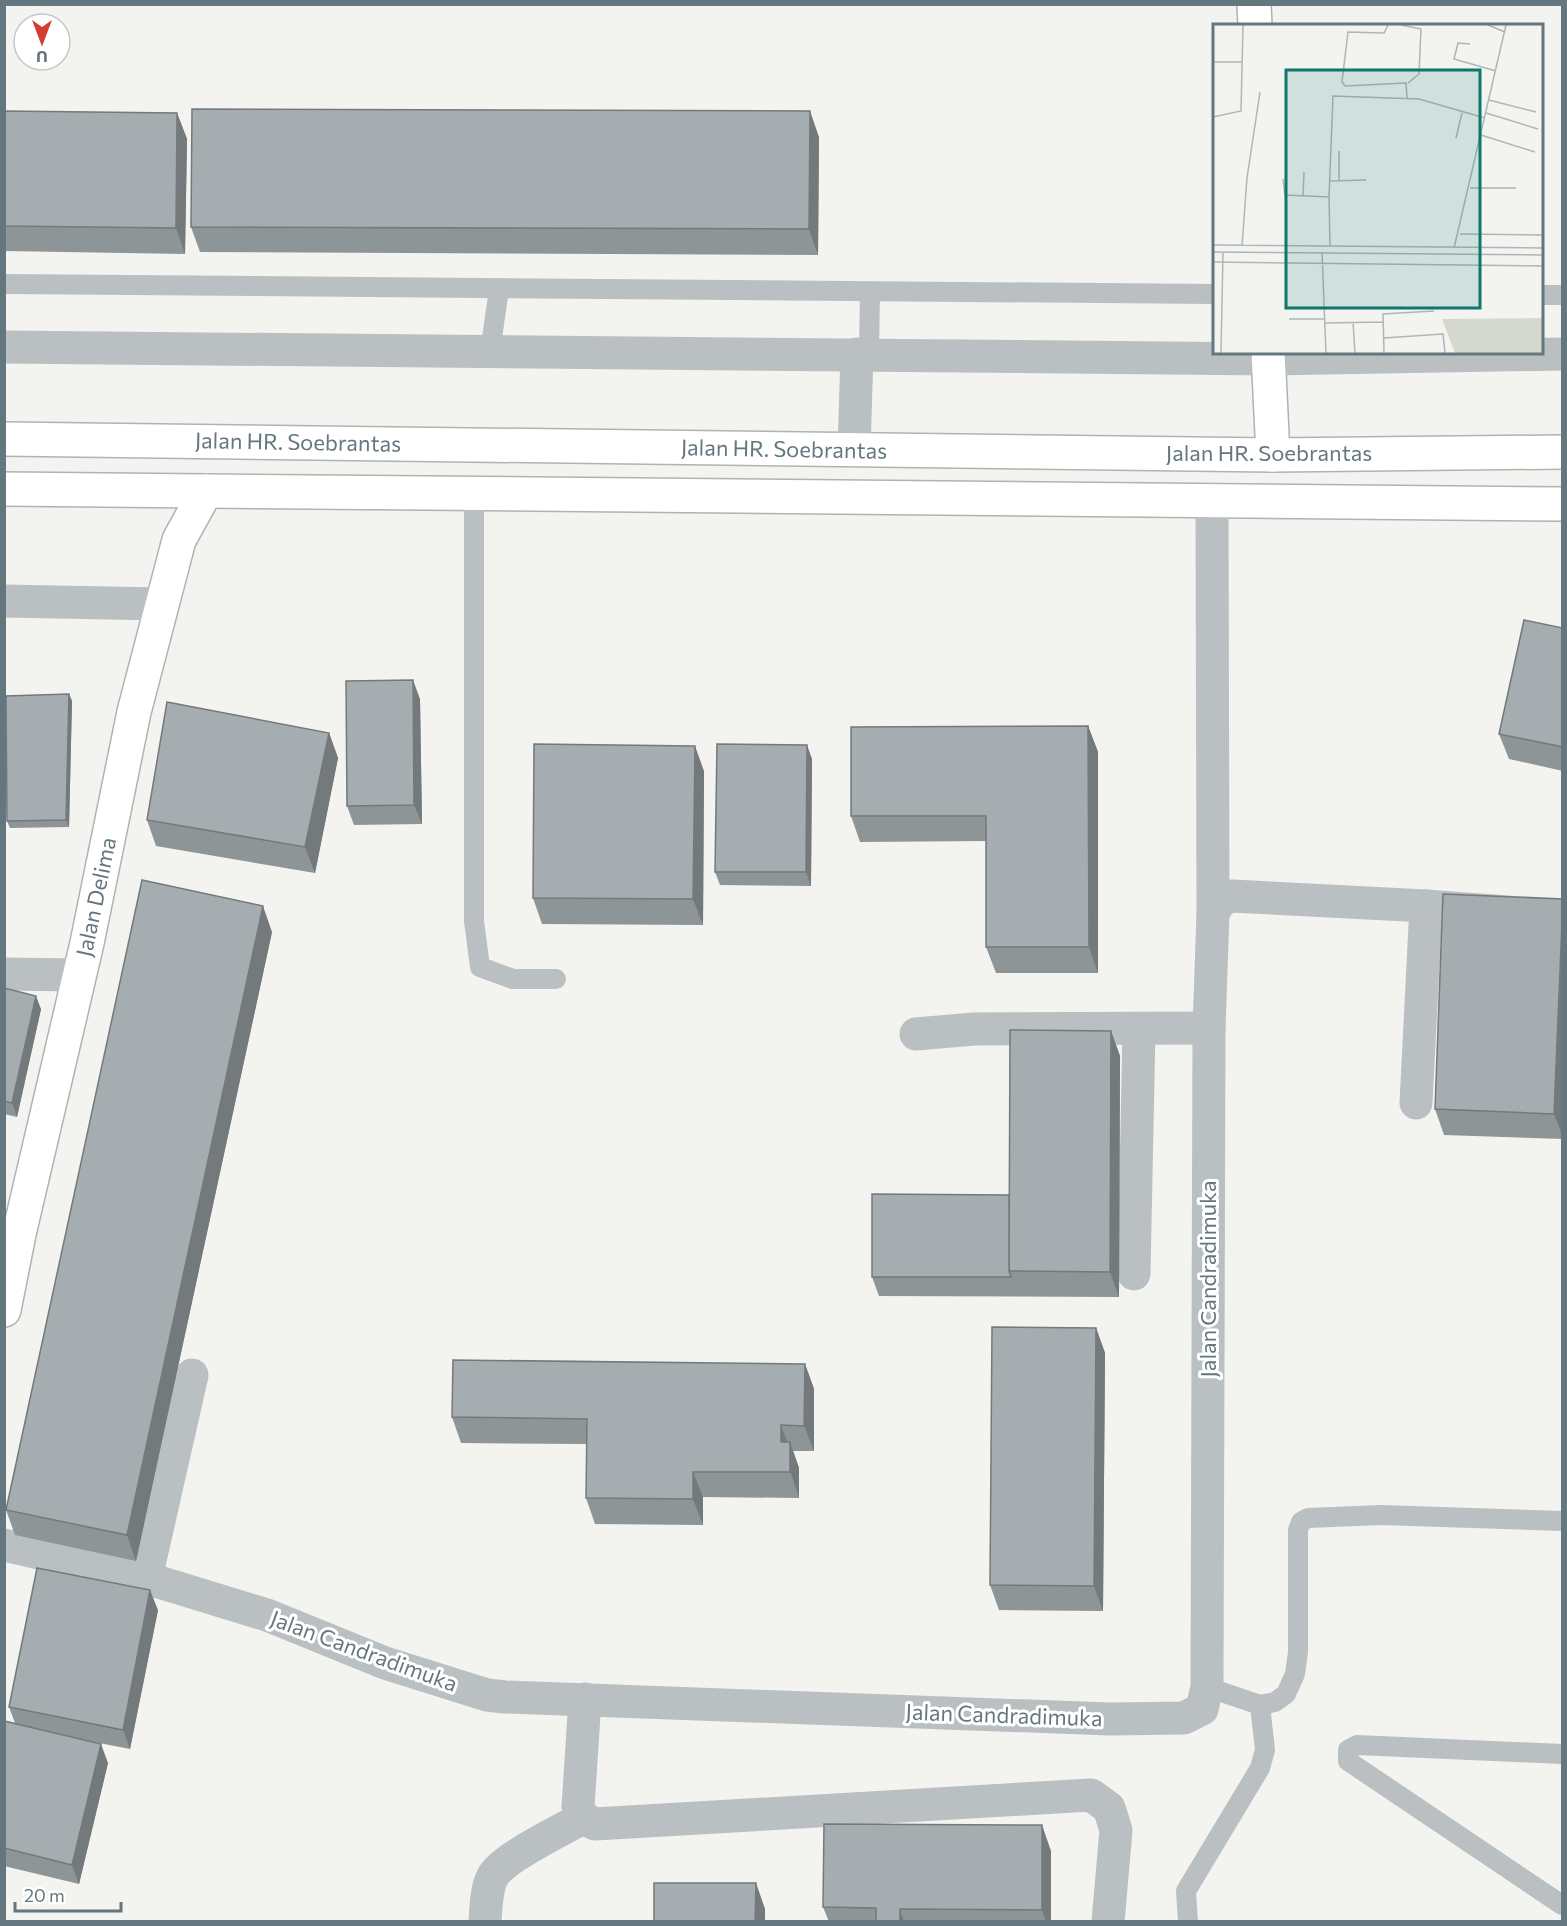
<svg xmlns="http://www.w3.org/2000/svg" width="1567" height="1926" font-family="Commissioner,sans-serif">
<rect width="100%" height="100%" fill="#f3f3f0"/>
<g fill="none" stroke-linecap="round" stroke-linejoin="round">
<g stroke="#adb3b6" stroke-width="36">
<g id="secondary">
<path d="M1254,4L1255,26"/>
<path d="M1268,352L1273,455"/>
<path d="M4,1310L19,1234L87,943L134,712L179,540L206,491"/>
</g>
</g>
<g stroke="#aeb3b5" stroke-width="36">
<g id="primary">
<path d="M4,439L1273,455L1562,452"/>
<path d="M4,489L1562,504"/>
</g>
</g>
<g stroke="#babfc1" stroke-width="20">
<path d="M4,284L1214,294"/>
<path d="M1542,295H1562"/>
<path d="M490,352L499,289"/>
<path d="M869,354L870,292"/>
<path d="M474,494V921L480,967L513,979H556"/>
<path d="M1207,1687L1260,1705L1275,1702L1286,1694L1295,1674L1298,1652V1530L1301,1522L1308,1518L1381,1515L1562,1521"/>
<path d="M1562,1754L1357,1745L1348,1750V1761L1562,1905"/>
<path d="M1188,1922L1186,1891L1260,1768L1265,1750L1260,1705"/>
</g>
<g stroke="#babfc1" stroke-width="33">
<path d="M4,347L1269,359L1562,354"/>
<path d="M854,450L857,354"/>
<path d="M1212,500L1213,913"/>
<path d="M4,601L162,604"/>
<path d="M4,974L79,975"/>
<path d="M916,1034L974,1029L1209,1028"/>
<path d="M1416,1103L1426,906"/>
<path d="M1134,1274L1139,1029"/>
<path d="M4,1545L146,1578L267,1615L385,1663L487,1695L505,1697L1110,1719L1184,1718L1202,1709L1207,1687L1209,1028L1213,913L1221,900L1232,896L1426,906L1562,916"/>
<path d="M146,1578L192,1375"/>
<path d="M585,1699L578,1807L583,1818L595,1824L1091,1795L1109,1808L1116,1830L1108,1922"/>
<path d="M485,1922C486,1907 486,1889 493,1876C504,1857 562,1830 583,1818"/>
</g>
<use href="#secondary" stroke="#fff" stroke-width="33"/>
<use href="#primary" stroke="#fff" stroke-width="33"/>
</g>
<g fill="#8e9597">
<path d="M4,111L177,113L187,139L185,254L4,251Z"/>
<path d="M819,137L818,255L200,252L191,227Z"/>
<path d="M1563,628V771L1509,759L1499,734Z"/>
<path d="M69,694L72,701L69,827L10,828L7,821Z"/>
<path d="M420,699L422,824L354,825L347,806Z"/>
<path d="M1088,726L1098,752V973H996L986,947V841L860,842L851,816Z"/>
<path d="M329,733L338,758L315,873L156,846L147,820Z"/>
<path d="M812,759L811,886L720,885L715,872Z"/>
<path d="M704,771L703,925L542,924L533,898Z"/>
<path d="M1563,899V1139L1444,1135L1435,1109Z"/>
<path d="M272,932L136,1561L15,1535L6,1510Z"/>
<path d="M4,988L41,1009L17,1117L4,1114Z"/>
<path d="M1111,1031L1120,1056L1119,1297L879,1296L872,1277L1009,1195Z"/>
<path d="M1096,1328L1105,1353L1103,1611L999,1610L990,1585Z"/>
<path d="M805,1364L814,1389V1451H793L799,1468V1498L703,1497V1525L595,1524L586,1498V1444L461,1443L452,1417Z"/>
<path d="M158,1610L130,1749L94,1742L108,1763L79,1884L4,1866V1720L15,1723L9,1707Z"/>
<path d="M1051,1851V1922H829L823,1907Z"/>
</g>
<g fill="#74797b">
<path d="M810,111L819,137L818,255L809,229Z"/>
<path d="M177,113L187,139L185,254L176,228Z"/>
<path d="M413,680L420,699L422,824L414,805Z"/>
<path d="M69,694L72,701L69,827L66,820Z"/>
<path d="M1088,726L1098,752V973L1089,947Z"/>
<path d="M329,733L338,758L315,873L305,847Z"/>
<path d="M807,745L812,759L811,886L806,872Z"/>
<path d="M695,746L704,771L703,925L693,899Z"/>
<path d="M263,906L272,932L136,1561L127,1535Z"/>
<path d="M1563,909V1137L1554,1114Z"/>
<path d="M36,996L41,1009L17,1117L12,1103Z"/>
<path d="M1111,1031L1120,1056L1119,1297L1110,1272Z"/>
<path d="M1096,1328L1105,1353L1103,1611L1094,1586Z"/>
<path d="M805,1364L814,1389V1451L804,1426Z"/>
<path d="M781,1425L790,1450V1442L799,1468V1498L781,1442Z"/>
<path d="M693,1472L703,1497V1525L693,1499Z"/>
<path d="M150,1590L158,1610L130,1749L123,1730Z"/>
<path d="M101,1744L108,1763L79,1884L72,1865Z"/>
<path d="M1042,1825L1051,1851V1922H1046L1042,1910Z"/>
<path d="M756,1883L765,1909V1922H755Z"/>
<path d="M900,1909L904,1922H900Z"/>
</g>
<g fill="#a5adb0" stroke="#74797b" stroke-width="1.5">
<path d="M192,109L810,111L809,229L191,227Z"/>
<path d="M4,111L177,113L176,228L4,226Z"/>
<path d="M1524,620L1563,628V747L1499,734Z"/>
<path d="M413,680L414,805L347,806L346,681Z"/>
<path d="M69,694L66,820L7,821L6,696Z"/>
<path d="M167,702L329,733L305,847L147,820Z"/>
<path d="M1088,726L1089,947H986V816H851V727Z"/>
<path d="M534,744L695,746L693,899L533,898Z"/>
<path d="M717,744L807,745L806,872H715Z"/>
<path d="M142,880L263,906L127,1535L6,1510Z"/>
<path d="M1443,894L1563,899L1554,1114L1435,1109Z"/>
<path d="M4,988L36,996L12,1103L4,1101Z"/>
<path d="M1010,1030L1111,1031L1110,1272L1009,1271Z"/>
<path d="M872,1194L1009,1195V1271L1011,1277H872Z"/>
<path d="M992,1327L1096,1328L1094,1586L990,1585Z"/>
<path d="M453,1360L805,1364L804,1426L781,1425V1442H790V1472H693V1499L586,1498L587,1419L452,1417Z"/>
<path d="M37,1568L150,1590L123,1730L9,1707Z"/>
<path d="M4,1721L101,1744L72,1865L4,1848Z"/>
<path d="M824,1824L1042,1825V1910L900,1909V1922H876V1908L823,1907Z"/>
<path d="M654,1883H756L755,1922H654Z"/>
</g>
<g text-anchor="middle" stroke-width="6" stroke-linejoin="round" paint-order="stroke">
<g font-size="22" fill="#65777e" stroke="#fff">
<text transform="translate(298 442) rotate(1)" y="8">Jalan HR. Soebrantas</text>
<text transform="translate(784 449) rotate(1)" y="8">Jalan HR. Soebrantas</text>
<text x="1269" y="461">Jalan HR. Soebrantas</text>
<text transform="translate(96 897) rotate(-78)" y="8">Jalan Delima</text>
<text transform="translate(1208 1279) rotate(-90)" y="8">Jalan Candradimuka</text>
<text transform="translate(364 1651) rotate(20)" y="8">Jalan Candradimuka</text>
<text transform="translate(1004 1715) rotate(2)" y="8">Jalan Candradimuka</text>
</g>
</g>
<g transform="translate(1213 24)">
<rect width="330" height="330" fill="#f3f3f0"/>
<path d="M330,294V329H242L229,295Z" fill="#d4d8cf"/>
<path fill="none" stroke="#adb6b8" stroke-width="1.5" d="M175,1L171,9L135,8L129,58L132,62L193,59L194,74M188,1L208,5L206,50L195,59M275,1L292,8M257,20L245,19L241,35L283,47M0,38H29M276,76L323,88M273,89L325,105M0,93L28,87L30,1M268,111L322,128M243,114L249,89M70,155L72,171L116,173L120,72L206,75L272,94M117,157L153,156M126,157V127M257,164H303M116,171L117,223M90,172L91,148M247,210L330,211M0,221L330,224M29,222L34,154L47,68M241,224L293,1M0,228L330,231M109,228L113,329M0,238L330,242M76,295H112M140,298L142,329M112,299L170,298M171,314L230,310L232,329M8,329L10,228M171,329L170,290L221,287"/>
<path fill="#0f766e" fill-opacity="0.15" stroke="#0f766e" stroke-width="3" d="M73,46H267V284H73Z"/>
<rect width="330" height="330" fill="none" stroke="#65777e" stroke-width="3"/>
</g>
<rect width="1567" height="1926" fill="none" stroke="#65777e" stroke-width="12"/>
<g transform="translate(42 42) rotate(180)"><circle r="28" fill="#ffffff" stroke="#c1c9cb" stroke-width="1.5"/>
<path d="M0-4.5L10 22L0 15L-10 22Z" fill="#d23c31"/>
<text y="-9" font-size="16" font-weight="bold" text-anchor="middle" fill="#65777e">U</text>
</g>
<path d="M15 1902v9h106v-9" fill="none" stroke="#65777e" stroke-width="3"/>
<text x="24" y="1902" font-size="18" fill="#65777e" stroke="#ffffff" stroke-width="4.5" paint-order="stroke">20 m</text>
</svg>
